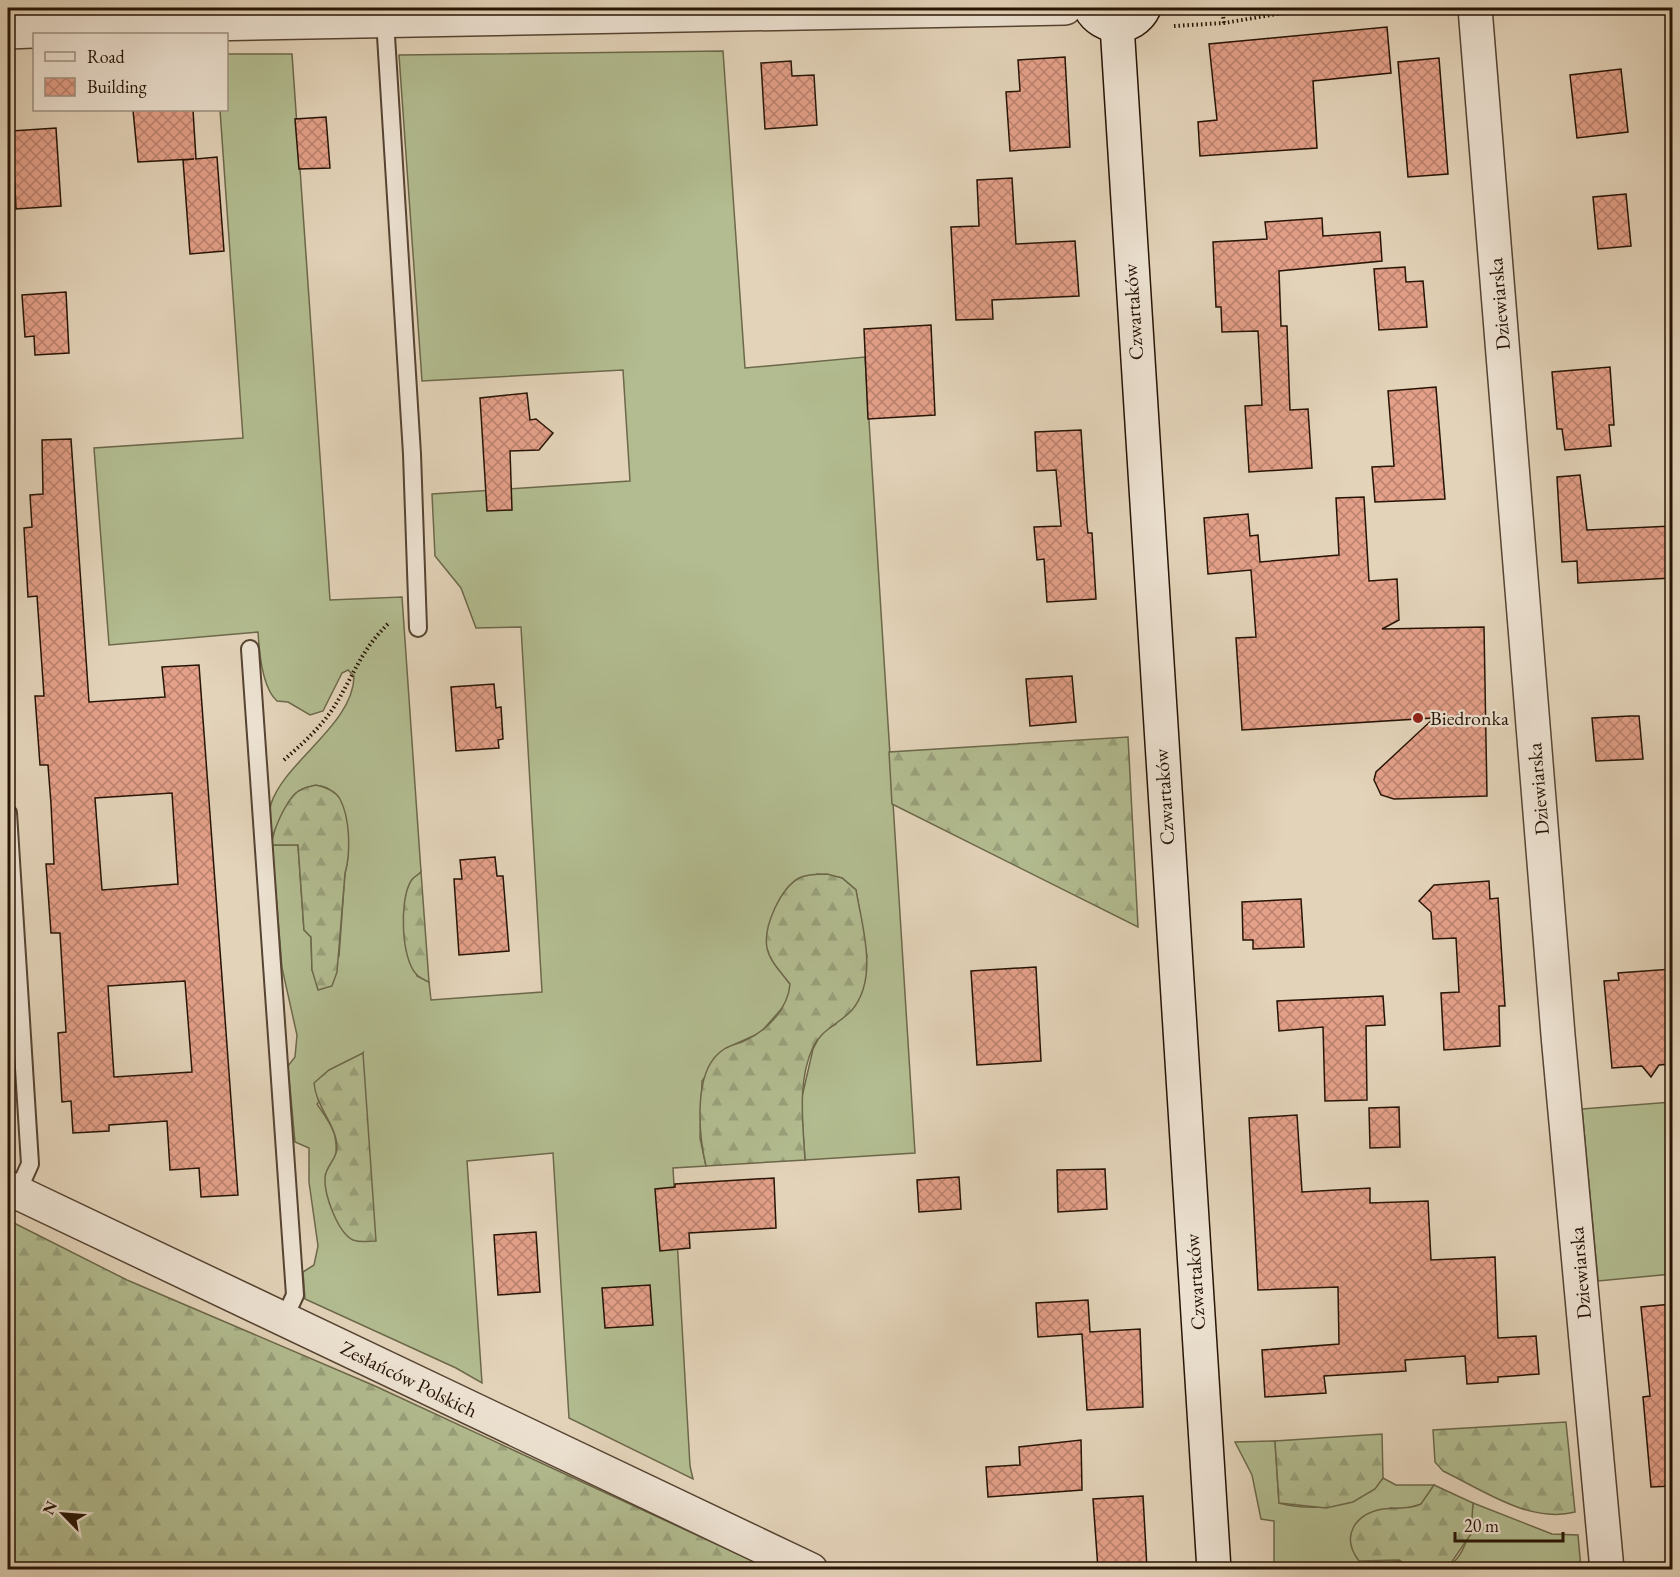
<svg xmlns="http://www.w3.org/2000/svg" width="1680" height="1577" font-family="'EB Garamond',serif">
<defs>
<pattern id="forest-firs" width="22" height="20" patternUnits="userSpaceOnUse" patternTransform="scale(1.5)"><rect width="22" height="20" fill="#b2bc90"/><path d="M5 1l3.5 6h-7zM16 11l3.5 6h-7z" fill="#99a17b"/></pattern>
<pattern id="building-cross-hatch" width="8" height="8" patternUnits="userSpaceOnUse" patternTransform="scale(1.5)"><rect width="8" height="8" fill="#e4a089"/><path d="M0 0l8 8M0 8l8-8" fill="none" stroke="#b9816e"/></pattern>
</defs>
<rect width="100%" height="100%" fill="#e3d3b9"/>
<filter id="stains"><feTurbulence type="fractalNoise" baseFrequency=".00333" numOctaves="4"/><feColorMatrix values="0 0 0 0 .2 0 0 0 0 .09 0 0 0 0 .02 0 0 0 .5 -.17"/></filter>
<radialGradient id="worn" r=".72"><stop offset=".6" stop-color="#630" stop-opacity="0"/><stop offset="1" stop-color="#630" stop-opacity=".3"/></radialGradient>
<g fill="#b2bc90" stroke="#6c684a" stroke-width="1.5" fill-rule="evenodd">
<path d="M723,51L745,368L865,357L915,1153L805,1160L801,1101L813,1049L822,1032L836,1024L867,957L856,890L842,878L817,874L773,961L790,984L789,1000L777,1014L760,1033L726,1048L702,1081L700,1138L706,1166L673,1168L690,1466L693,1479L569,1418L553,1153L467,1161L482,1383L456,1368L305,1299L303,1272L314,1265L318,1246L309,1182V1148L295,1142L288,1066L295,1057L297,1035L282,968L272,845H298L304,930L311,937L312,970L339,956L345,873C352,849 350,782 314,786C306,787 299,789 293,796C284,807 279,824 272,836C271,827 268,813 271,804C284,762 354,724 354,676L348,670L342,673L323,711L310,715L288,702L277,701C262,688 259,651 258,632L109,645L94,448L243,438L220,110H226L227,54H292L330,600L402,597L421,872C391,896 410,943 417,976L429,982L431,1000L542,992L521,627L476,628L461,588L435,556L432,494L630,481L623,370L422,381L399,55ZM363,1053L330,1204C332,1183 340,1151 334,1133C331,1123 323,1113 317,1104Z"/>
<path d="M1672,1102V1274L1598,1281L1582,1109Z"/>
<path d="M1275,1441L1279,1503C1314,1512 1360,1508 1383,1478L1396,1485H1434L1422,1504L1404,1509L1390,1508L1374,1562C1393,1557 1396,1560 1413,1569H1274V1521L1261,1519L1252,1475L1235,1442Z"/>
<path d="M1473,1503L1552,1534L1578,1535L1581,1569L1442,1570C1467,1559 1471,1527 1473,1503Z"/>
</g>
<g fill="url(#forest-firs)" stroke="#6c684a" stroke-width="1.5">
<path d="M1128,737L1138,927L892,804L889,752Z"/>
<path d="M316,785C325,787 335,790 340,799C350,818 351,853 345,873L337,972L332,986L318,990L312,970L311,937L304,930L298,845H272C272,831 285,804 295,794C301,788 308,787 316,785Z"/>
<path d="M421,872L429,982C425,980 420,978 417,975C401,960 399,900 411,881C413,877 418,875 421,872Z"/>
<path d="M827,874L842,878L856,890C862,926 879,978 852,1010C839,1024 822,1029 813,1047C797,1082 803,1123 805,1160L706,1166C699,1136 693,1075 719,1053C726,1046 735,1045 744,1041C767,1031 788,1009 790,984C782,973 770,962 767,948C763,927 780,889 799,878C807,874 818,874 827,874Z"/>
<path d="M363,1053L376,1241C369,1241 361,1243 353,1240C338,1233 324,1195 325,1178C325,1167 337,1159 337,1148C337,1125 316,1108 314,1083L329,1070Z"/>
<path d="M8,1220L127,1280L375,1386L770,1569H8Z"/>
<path d="M1566,1422L1575,1512C1530,1524 1483,1490 1443,1471L1435,1462L1433,1430Z"/>
<path d="M1382,1434L1383,1478L1375,1489L1353,1502L1326,1508L1279,1503L1275,1441Z"/>
<path d="M1434,1485L1473,1503L1471,1534L1449,1566L1442,1569H1413L1399,1560L1359,1561C1340,1536 1355,1514 1383,1509C1397,1507 1409,1510 1421,1504Z"/>
</g>
<g fill="url(#building-cross-hatch)" stroke="#271405" stroke-width="1.5" fill-rule="evenodd">
<path d="M1387,27L1391,73L1313,81L1317,148L1200,156L1198,122L1217,120L1209,44Z"/>
<path d="M1065,57L1070,147L1010,151L1006,92L1020,91L1018,60Z"/>
<path d="M1439,58L1448,174L1408,177L1398,62Z"/>
<path d="M791,61L792,76L814,75L817,125L765,129L761,63Z"/>
<path d="M1621,69L1628,132L1577,138L1570,75Z"/>
<path d="M133,110H193L196,159L217,157L224,251L190,254L183,160L194,159L138,162Z"/>
<path d="M326,117L330,168L299,169L295,119Z"/>
<path d="M56,128L61,206L16,209L12,131Z"/>
<path d="M1012,178L1016,244L1075,241L1079,296L992,300L993,319L956,320L951,227L979,226L977,180Z"/>
<path d="M1626,194L1631,246L1598,249L1593,197Z"/>
<path d="M1322,218L1323,236L1380,232L1382,261L1279,271L1281,326H1287L1290,410L1308,409L1312,468L1249,472L1245,406L1262,405L1258,331L1222,332L1221,307H1216L1213,242L1267,239L1265,222Z"/>
<path d="M1405,267L1406,282L1423,281L1427,327L1379,330L1374,269Z"/>
<path d="M66,292L69,353L35,355L34,336L25,337L22,295Z"/>
<path d="M931,325L935,415L868,419L864,329Z"/>
<path d="M1610,367L1614,425H1609L1611,446L1565,450L1562,429H1557L1552,372Z"/>
<path d="M1436,387L1445,499L1375,502L1372,467L1394,466L1388,391Z"/>
<path d="M527,393L530,420L536,419L553,433L539,450L510,451L512,510L487,511L480,398Z"/>
<path d="M1081,430L1087,524L1088,533H1092L1096,599L1047,602L1044,559L1037,560L1034,527L1061,526L1056,470L1037,471L1035,432Z"/>
<path d="M71,439L89,702L165,697L162,667L199,665L238,1195L201,1197L199,1168L170,1170L167,1121L109,1125V1131L73,1133L71,1101L62,1102L58,1033L66,1032L60,933H51L46,864H54L51,804L48,765H40L35,696H44L37,596L28,597L24,528L32,527L30,495L43,494L42,440ZM172,793L178,884L102,890L95,798ZM185,981L192,1072L114,1077L108,986Z"/>
<path d="M1580,475L1587,530L1672,526V578L1578,583L1577,561L1562,562L1557,477Z"/>
<path d="M1364,497L1369,581L1397,579L1399,620L1382,629L1484,627L1487,796L1394,799L1381,795L1374,780L1376,772L1434,718L1242,730L1236,638L1256,637L1251,570L1208,574L1204,518L1248,514L1250,536L1258,535L1260,562L1339,555L1336,498Z"/>
<path d="M1072,676L1076,722L1030,726L1026,679Z"/>
<path d="M494,684L496,708L501,707L503,739L498,740L499,748L456,751L451,687Z"/>
<path d="M1630,716H1639L1643,759L1596,761L1592,718Z"/>
<path d="M495,857L497,876H503L509,951L459,955L454,879H462L460,860Z"/>
<path d="M1489,881L1490,899L1498,898L1505,1006H1499L1500,1046L1444,1050L1441,993L1459,992L1456,938L1433,939L1431,912L1419,901L1434,885Z"/>
<path d="M1301,899L1304,947L1253,949V940H1243L1242,902Z"/>
<path d="M1036,967L1041,1061L977,1065L971,971Z"/>
<path d="M1672,969V1064L1659,1065L1651,1077L1642,1066L1612,1068L1604,981L1619,980L1618,973Z"/>
<path d="M1383,996L1385,1025L1366,1026L1367,1100L1325,1101L1323,1027L1279,1031L1277,1001Z"/>
<path d="M1399,1107L1400,1147L1370,1148L1369,1108Z"/>
<path d="M1297,1115L1302,1192L1370,1188V1203L1428,1201L1431,1260L1495,1257L1498,1338L1536,1336L1539,1374L1498,1377V1382L1467,1384L1465,1356L1405,1360L1406,1371L1324,1376L1326,1393L1265,1397L1262,1350L1339,1344L1338,1287L1258,1290L1249,1118Z"/>
<path d="M1105,1169L1107,1209L1058,1212L1057,1170Z"/>
<path d="M959,1177L961,1209L919,1212L917,1180Z"/>
<path d="M774,1178L776,1228L689,1233L690,1248L660,1251L655,1189L675,1187V1184Z"/>
<path d="M536,1232L540,1292L498,1295L494,1235Z"/>
<path d="M650,1285L653,1325L605,1328L602,1288Z"/>
<path d="M1088,1300L1090,1332L1140,1329L1143,1407L1087,1410L1082,1334L1038,1337L1036,1303Z"/>
<path d="M1672,1304V1486L1651,1487L1643,1397L1650,1396L1641,1307Z"/>
<path d="M1081,1440L1082,1490L988,1497L986,1467L1020,1465L1019,1447Z"/>
<path d="M1143,1496L1147,1569H1098L1093,1499Z"/>
</g>
<g fill="none" stroke-linecap="round" stroke-linejoin="round">
<g stroke="#564432" stroke-width="20">
<g id="lane">
<path d="M385,20L412,454L418,628"/>
<path d="M250,649L295,1295L284,1319"/>
<path d="M8,813L30,1164L17,1193"/>
</g>
</g>
<g stroke="#564432" stroke-width="36">
<g id="street">
<path d="M1475,8L1558,1035L1607,1570"/>
<path d="M8,32L204,24L1065,8"/>
<path d="M8,1188L811,1570"/>
</g>
</g>
<g stroke="#271405" stroke-width="36">
<g id="secondary">
<path d="M1090,8C1102,30 1133,31 1144,8"/>
<path d="M1117,25L1214,1570"/>
</g>
</g>
<g stroke="#271405" stroke-width="4" stroke-dasharray="1.5 3" stroke-linecap="butt">
<path d="M1222,8L1224,23"/>
<path d="M1174,26L1224,23L1313,8"/>
<path d="M284,760C301,745 319,729 332,710C353,678 360,650 390,622"/>
</g>
<use href="#lane" stroke="#ede2d2" stroke-width="16"/>
<use href="#street" stroke="#ede2d2" stroke-width="33"/>
<use href="#secondary" stroke="#ede2d2" stroke-width="33"/>
</g>
<circle fill="#8f2418" stroke="#ede2d2" stroke-width="2" cx="1418" cy="718" r="6"/>
<g text-anchor="middle" stroke-width="4.5" stroke-linejoin="round" paint-order="stroke">
<g font-size="20" fill="#271405" stroke="#ede2d2">
<text transform="translate(1499 304) rotate(-95)" y="7">Dziewiarska</text>
<text transform="translate(1133 312) rotate(-94)" y="7">Czwartaków</text>
<text transform="translate(1538 789) rotate(-95)" y="7">Dziewiarska</text>
<text transform="translate(1164 797) rotate(-94)" y="7">Czwartaków</text>
<text transform="translate(1580 1273) rotate(-95)" y="7">Dziewiarska</text>
<text transform="translate(1195 1282) rotate(-94)" y="7">Czwartaków</text>
<text transform="translate(409 1379) rotate(26)" y="7">Zesłańców Polskich</text>
</g>
<g font-size="20" fill="#271405" stroke="#ede2d2" text-anchor="start">
<text x="1430" y="725">Biedronka</text>
</g>
</g>
<rect width="1680" height="1577" fill="none" stroke="#e3d3b9" stroke-width="30"/>
<rect x="9" y="9" width="1662" height="1559" fill="none" stroke="#271405" stroke-width="3"/>
<rect x="15" y="15" width="1650" height="1547" fill="none" stroke="#271405" stroke-width="1.5"/>
<rect x="33" y="33" width="195" height="78" fill="#ede2d2" stroke="#9e9080" stroke-width="1.5"/>
<rect x="45" y="52" width="30" height="9" fill="#ede2d2" stroke="#9e9080" stroke-width="1.5"/>
<text x="87" y="63" font-size="18" fill="#271405">Road</text>
<rect x="45" y="78" width="30" height="18" fill="url(#building-cross-hatch)" stroke="#9e9080" stroke-width="1.5"/>
<text x="87" y="93" font-size="18" fill="#271405">Building</text>
<g transform="translate(63 1514) rotate(295)" stroke="#ede2d2" stroke-width="4.5" paint-order="stroke">
<path d="M0-4.5L10 22L0 15L-10 22Z" fill="#271405"/>
<text y="-9" font-size="16" font-weight="bold" text-anchor="middle" fill="#271405">N</text>
</g>
<path d="M1455 1532v9h108v-9" fill="none" stroke="#271405" stroke-width="3"/>
<text x="1464" y="1532" font-size="18" fill="#271405" stroke="#ede2d2" stroke-width="4.5" paint-order="stroke">20 m</text>
<rect width="100%" height="100%" filter="url(#stains)"/>
<rect width="100%" height="100%" fill="url(#worn)"/>
</svg>
